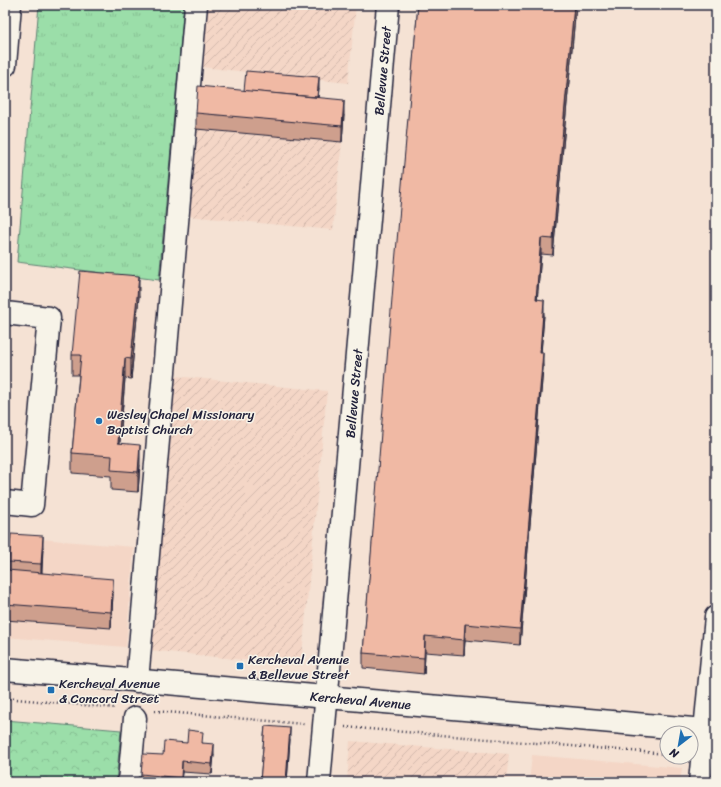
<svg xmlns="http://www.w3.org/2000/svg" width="721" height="787" font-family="Sriracha,sans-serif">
<defs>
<pattern id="industrial-furrows" width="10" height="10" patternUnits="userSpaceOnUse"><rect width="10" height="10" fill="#f4d6c6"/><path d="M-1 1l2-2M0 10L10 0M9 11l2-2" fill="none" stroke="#d1b7ab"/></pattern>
<pattern id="grass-tufts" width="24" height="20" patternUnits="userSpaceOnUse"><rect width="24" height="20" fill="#9bdea9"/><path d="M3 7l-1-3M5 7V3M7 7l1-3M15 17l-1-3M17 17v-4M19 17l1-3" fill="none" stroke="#85be92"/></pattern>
<pattern id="forest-crowns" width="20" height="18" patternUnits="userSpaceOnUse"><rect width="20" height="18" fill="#9bdea9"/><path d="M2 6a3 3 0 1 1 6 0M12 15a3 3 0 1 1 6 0" fill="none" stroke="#85be92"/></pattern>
</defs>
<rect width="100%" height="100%" fill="#f5e2d4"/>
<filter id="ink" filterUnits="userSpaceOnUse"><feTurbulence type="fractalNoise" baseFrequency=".025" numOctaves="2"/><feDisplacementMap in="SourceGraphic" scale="8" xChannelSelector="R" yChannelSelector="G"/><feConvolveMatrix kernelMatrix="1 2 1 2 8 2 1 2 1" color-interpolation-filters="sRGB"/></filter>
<g filter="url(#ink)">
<g fill="#f4d6c6">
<path d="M5,536L134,547L126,647L5,637Z"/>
<path d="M532,755L682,768L680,782H529Z"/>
</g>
<g fill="url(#industrial-furrows)">
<path d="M207,5H356L348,83L201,67Z"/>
<path d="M199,96L345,111L333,230L187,216Z"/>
<path d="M175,376L327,391L301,666L149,650Z"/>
<path d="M350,741L509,754L506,782H347Z"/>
</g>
<path fill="url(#grass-tufts)" stroke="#5e8072" d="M39,5H184L159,280L17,262Z"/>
<path fill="url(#forest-crowns)" stroke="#5e8072" d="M5,720L121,730L116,782H5Z"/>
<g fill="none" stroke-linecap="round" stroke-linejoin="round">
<g stroke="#22223b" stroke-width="25">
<g id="minor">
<path d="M5,65L10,5"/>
<path d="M5,313L49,318L32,505L5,502"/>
<path id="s1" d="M5,669L716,731"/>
<path d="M137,681L196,5"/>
<path d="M129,782L135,718"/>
<path id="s2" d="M319,782L388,5"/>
<path d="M700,782L716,617"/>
</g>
</g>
<g stroke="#22223b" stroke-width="2.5" stroke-dasharray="1 3" stroke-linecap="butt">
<path d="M5,698L116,708"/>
<path d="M155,711L304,724"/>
<path d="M345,727L667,754"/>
</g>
<use href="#minor" stroke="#f7f3e8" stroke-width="22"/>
</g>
<g fill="#ce9f8d" stroke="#22223b">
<path d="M418,5H576L553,255L541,254L537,299L544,315L541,352L543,368L520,645L465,640L464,655L425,652L424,674L363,668V653Z"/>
<path d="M319,88L318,97L344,115L342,142L196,129V113L244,91Z"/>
<path d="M139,296L131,379L125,378L120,443L140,465L138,492L111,490V476L72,473V453L79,375H72V355Z"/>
<path d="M43,547L42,573L113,594L111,628L5,620V591L9,570V562Z"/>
<path d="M265,726L290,739L287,782H260Z"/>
<path d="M187,743H203L214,755L212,774L182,772L181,781L141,778V774L163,755Z"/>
</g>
<g fill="#a88273" stroke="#22223b">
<path d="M574,5H576L553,255V239Z"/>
<path d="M319,77V88L317,109V98Z"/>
<path d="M344,100V115L342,142V126Z"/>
<path d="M541,238V254L536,315V299Z"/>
<path d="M139,276V296L131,379V359Z"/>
<path d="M544,300V315L540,367V352Z"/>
<path d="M543,352V368L520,645V629Z"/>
<path d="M125,358V378L118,463V443Z"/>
<path d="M140,445V465L138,492V472Z"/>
<path d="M43,536V547L41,575V564Z"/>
<path d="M113,579V594L111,628V612Z"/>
<path d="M465,624V640L464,655V640Z"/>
<path d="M425,636V652L424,674V658Z"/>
<path d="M290,728V739L287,782H286Z"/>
<path d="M214,744V755L212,774V764Z"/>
<path d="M182,761V772L181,782V778Z"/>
</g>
<g fill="#f0b9a4" stroke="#22223b">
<path d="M418,5H574L553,239L541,238L536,299L544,300L540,352H543L520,629L465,624L464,640L425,636L424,658L363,653L393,286Z"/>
<path d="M246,71L319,77L317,97L244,91Z"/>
<path d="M198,86L344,100L342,126L196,113Z"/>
<path d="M80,271L139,276L131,359L125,358L118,443L140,445L138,472L111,470L112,456L72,453L81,355H72Z"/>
<path d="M11,534L43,536L41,564L9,562Z"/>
<path d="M7,570L113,579L111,612L5,604V591Z"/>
<path d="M265,726L290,728L286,782H276L260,781Z"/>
<path d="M188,730L203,732L202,743L214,744L212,764L182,761L181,778L141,774L143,754L163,755L164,741L187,743Z"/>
<path d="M138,777L191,782H138Z"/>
</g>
</g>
<g fill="#1f6fb2" stroke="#f7f3e8" stroke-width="1.5">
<circle cx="99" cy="421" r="4"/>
<rect x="236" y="662" width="8" height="8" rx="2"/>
<rect x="47" y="686" width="8" height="8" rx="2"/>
</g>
<g text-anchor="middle" stroke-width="3" stroke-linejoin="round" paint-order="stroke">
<g font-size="13" fill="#22223b" stroke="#f7f3e8">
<text dy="5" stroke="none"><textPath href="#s2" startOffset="714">Bellevue Street</textPath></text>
<text dy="5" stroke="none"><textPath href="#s2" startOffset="390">Bellevue Street</textPath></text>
<text dy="5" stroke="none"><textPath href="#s1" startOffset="357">Kercheval Avenue</textPath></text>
</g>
<g font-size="13" fill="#22223b" stroke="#f7f3e8" text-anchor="start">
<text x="107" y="419">Wesley Chapel Missionary<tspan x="107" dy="15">Baptist Church</tspan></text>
<text x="248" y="664">Kercheval Avenue<tspan x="248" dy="15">&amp; Bellevue Street</tspan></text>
<text x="59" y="688">Kercheval Avenue<tspan x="59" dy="15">&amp; Concord Street</tspan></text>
</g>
</g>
<rect width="721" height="787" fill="none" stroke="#f7f3e8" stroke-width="20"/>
<rect x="10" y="10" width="701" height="767" fill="none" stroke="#22223b" stroke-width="1.5" filter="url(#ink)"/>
<g transform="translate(679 745) rotate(211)"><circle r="19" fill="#f7f3e8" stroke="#a29fa3"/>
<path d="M0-3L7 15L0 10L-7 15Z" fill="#1f6fb2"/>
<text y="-6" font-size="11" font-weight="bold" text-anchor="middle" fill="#22223b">N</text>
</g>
</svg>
